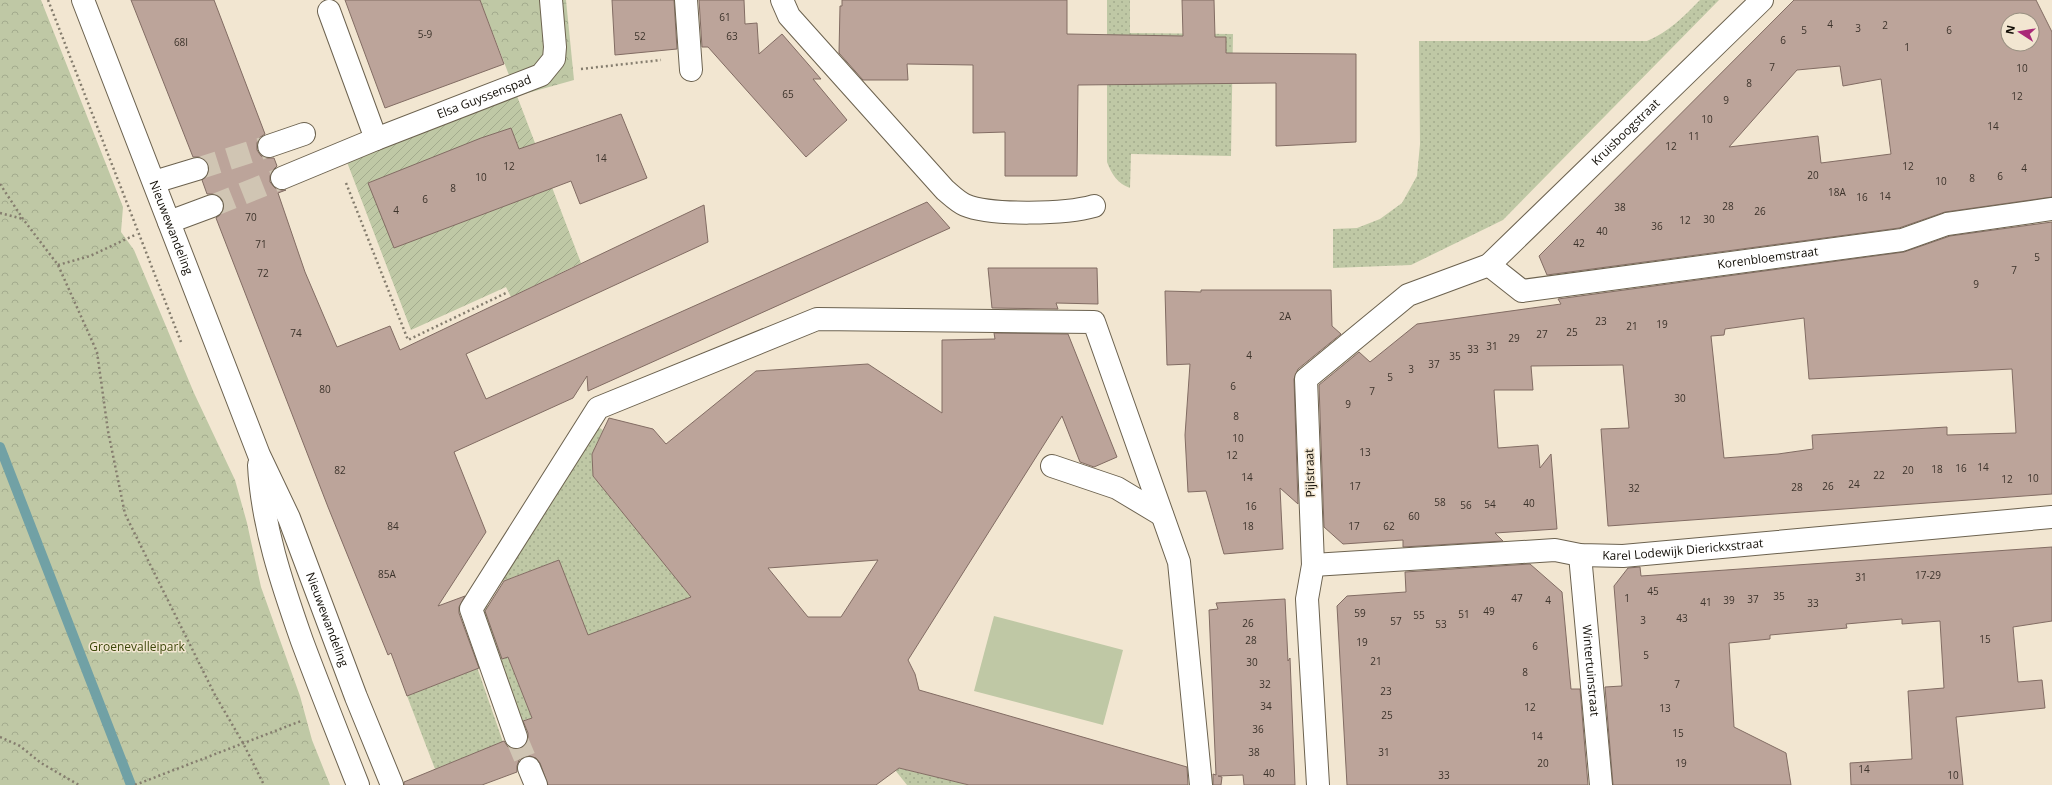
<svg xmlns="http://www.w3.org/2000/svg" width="2052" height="785" font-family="'Open Sans',sans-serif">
<defs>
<pattern id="grass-dots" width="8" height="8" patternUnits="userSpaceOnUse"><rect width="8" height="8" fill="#bfc8a5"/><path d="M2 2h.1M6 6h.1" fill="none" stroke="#a3ab8d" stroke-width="1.8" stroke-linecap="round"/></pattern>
<pattern id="park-crowns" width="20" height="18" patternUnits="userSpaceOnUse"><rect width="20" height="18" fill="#bfc8a5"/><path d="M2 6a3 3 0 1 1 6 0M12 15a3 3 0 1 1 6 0" fill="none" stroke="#a3ab8d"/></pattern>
<pattern id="garden-furrows" width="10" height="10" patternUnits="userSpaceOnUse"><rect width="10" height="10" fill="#bfc8a5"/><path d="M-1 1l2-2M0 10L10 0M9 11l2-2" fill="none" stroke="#a3ab8d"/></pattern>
</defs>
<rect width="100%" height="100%" fill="#f2e6d1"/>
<g fill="url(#grass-dots)">
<path d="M1107,0H1130V33L1233,34L1231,156L1131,154L1130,188C1117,183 1112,175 1107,162Z"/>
<path d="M1700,0H1719L1503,220L1411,265L1333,268V229L1357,228L1380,219L1402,203L1417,176L1420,144L1419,41H1647C1669,32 1684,16 1700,0Z"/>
<path d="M595,425L603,430L592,454L593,476L719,631L690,623L658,609L620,623L600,667L559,560L501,582L486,602L532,718L521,721L480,608Z"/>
<path d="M469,644L503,742L435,769L407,696L469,672L460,647Z"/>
<path d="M899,768L969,785H907L895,770Z"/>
</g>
<g fill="url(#park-crowns)">
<path d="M0,0H41L123,207L121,232L134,250L194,393L235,480L247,523L261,587L300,696L312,740L330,785H0Z"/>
<path d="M480,0H566L574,80L517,96Z"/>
</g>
<path fill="url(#garden-furrows)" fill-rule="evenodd" d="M517,96L581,263L511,297L506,287L411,330L347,162ZM511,128L536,193L368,183Z"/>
<path fill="#bfc8a5" d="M994,616L1123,650L1103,725L974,691Z"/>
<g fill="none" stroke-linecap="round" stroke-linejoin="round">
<path stroke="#71a1a5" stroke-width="10" d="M0,447L131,785"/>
</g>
<g fill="#bca49a" stroke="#826c63" fill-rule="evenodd">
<path d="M131,0H214L265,134L259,138L257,143V150L261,156L266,158H274L277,166L272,171L270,176V182L275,188L280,190H286L278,193L305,272L337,347L390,326L400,350L704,205L708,242L466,354L486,399L927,202L950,228L588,391L587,376L573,398L454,452L486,532L438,606L465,596L459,607V613L479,668L407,696L391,653L388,655L328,507L216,218L221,214L224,208V201L220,197L214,194H207L202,180L209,172V165L205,160L200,157H193Z"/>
<path d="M345,0H480L504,64L385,108Z"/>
<path d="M612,0H674L677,49L615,55Z"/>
<path d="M699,0H744L745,24L757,23L759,54L782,34L821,79H813L847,120L806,157L708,47H702Z"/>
<path d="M842,0H1067V34L1183,36L1182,0H1214L1215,37H1226V53L1356,54V142L1276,146V83L1078,85L1077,176H1005V132L973,133V65L907,64L908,80H863L839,53L840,6H842Z"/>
<path d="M1794,0H2036L2052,32V197L1945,212L1899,228L1547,275L1539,256ZM2008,20H2032V44H2008ZM1840,66L1843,86L1881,79L1891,154L1821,163L1818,136L1729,147L1797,70Z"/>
<path d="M621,114L647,178L580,204L571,181L394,248L368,183L481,138L511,128L519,149Z"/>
<path d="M2052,222V494L1608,526L1601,429L1629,428L1623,365L1531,366L1533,390H1494L1498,448L1538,445L1540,468L1551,454L1557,529L1495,533L1503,541L1403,547V540L1343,544L1324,527L1319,385L1359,352L1370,362L1417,324L1561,304L1558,299L1904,252L1950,236ZM1804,318L1809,379L2012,369L2016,433L1947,435V427L1812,435L1813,449L1778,454L1724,458L1711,336L1724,335L1725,329Z"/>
<path d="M988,268H1097L1098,304L1056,303L1058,309L992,308Z"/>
<path d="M1201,290H1331L1332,326L1341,334L1298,369L1294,379L1298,504L1280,488L1283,549L1224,554L1206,491L1188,492L1185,435L1190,364L1167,365L1165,291L1201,292Z"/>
<path d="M994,333L1068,334L1117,457L1094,467L1080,462L1062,416L908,660L915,674L919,690L1187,767L1188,785H969L899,768L876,785H548L540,763L536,758L530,756H525L519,760L517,766V772L482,785H404V782L504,741L508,747L514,749H520L526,745L528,739V733L523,721L532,718L508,657L502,659L485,611L504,581L559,560L588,635L691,597L593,476L592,454L609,418L653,429L666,444L756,371L868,364L942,413V340L995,339ZM878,560L841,617H808L768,568Z"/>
<path d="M2052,547V621L2013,627L2018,682L2042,680L2045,708L1956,717L1963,785H1851L1850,763L1912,759L1908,691L1944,688L1940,621L1902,624V619L1846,624L1847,628L1770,635V639L1729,643L1734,727L1786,753L1791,785H1613L1605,687L1622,686L1614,586L1628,568L1640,567L1641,576Z"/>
<path d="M1530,564L1562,592L1571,689H1580L1588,785H1347L1337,606L1347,596L1406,592L1405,572Z"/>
<path d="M1285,599L1288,661L1290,658L1295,785H1244L1243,775L1218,776L1222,777L1221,785H1213V774L1216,775L1209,610L1218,609L1216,603Z"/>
</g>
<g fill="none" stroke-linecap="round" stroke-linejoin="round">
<g stroke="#d0c5b3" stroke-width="22" stroke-dasharray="22 11" stroke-linecap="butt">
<path d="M197,169L269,146"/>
<path d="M212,206L282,178"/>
<path d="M516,737L529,768"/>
</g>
<g stroke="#6c624f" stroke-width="24">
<g id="minor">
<path d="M686,0L691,70"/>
<path d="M782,0L789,16L945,190C951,195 958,202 965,205C991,216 1067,214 1094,206"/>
<path id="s1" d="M376,139L541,75L554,59L555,47L551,0"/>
<path d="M269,146L304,134"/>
<path d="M282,178L376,139L329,11"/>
<path d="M154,182L197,169"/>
<path d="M169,222L212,206"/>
<path id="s2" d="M1489,265L1522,291L1902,240L1947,224L2052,209"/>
<path d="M1052,466L1117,488L1162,515"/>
<path id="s3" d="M1580,555L1601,785"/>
<path id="s4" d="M1313,565L1555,550L1580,555L1623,556L2052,517"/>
<path d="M516,737L471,609L598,408L817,319L1094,322L1179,562L1201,785"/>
<path d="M529,768L536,785"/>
<path id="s5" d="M1318,785L1307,599L1313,565L1306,379L1408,295L1489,265L1762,0"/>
</g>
</g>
<g stroke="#6c624f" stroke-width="24">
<g id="major">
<path id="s6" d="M83,0L259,455L289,518L356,697L392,785"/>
<path d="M259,465C262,525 282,584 302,641C320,689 339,737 358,785"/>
</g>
</g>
<g stroke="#857d6e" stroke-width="2.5" stroke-dasharray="2 3" stroke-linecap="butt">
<path d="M48,0L181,342"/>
<path d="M581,69L661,60"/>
<path d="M346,183L408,340L508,292"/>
<path d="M0,184L23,219L58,265L97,352L108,431L125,514L215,695L243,743L264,785"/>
<path d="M0,213L23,219"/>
<path d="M58,265L90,256L137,234"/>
<path d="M0,737L20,746L41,763L79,785"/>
<path d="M135,785L301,721"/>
</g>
<use href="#minor" stroke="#fff" stroke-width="22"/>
<use href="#major" stroke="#fff" stroke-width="22"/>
</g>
<g text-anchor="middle" stroke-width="3" stroke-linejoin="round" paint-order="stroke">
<g font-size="10" fill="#3c332b">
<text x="725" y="21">61</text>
<text x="1830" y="28">4</text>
<text x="1885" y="29">2</text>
<text x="1858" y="32">3</text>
<text x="1804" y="34">5</text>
<text x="1949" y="34">6</text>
<text x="425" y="38">5-9</text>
<text x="640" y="40">52</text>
<text x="732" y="40">63</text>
<text x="1783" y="44">6</text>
<text x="181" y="46">68I</text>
<text x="1907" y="51">1</text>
<text x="1772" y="71">7</text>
<text x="2022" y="72">10</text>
<text x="1749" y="87">8</text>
<text x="788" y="98">65</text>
<text x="2017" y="100">12</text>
<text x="1726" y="104">9</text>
<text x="1707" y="123">10</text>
<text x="1993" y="130">14</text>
<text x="1694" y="140">11</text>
<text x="1671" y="150">12</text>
<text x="601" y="162">14</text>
<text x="509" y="170">12</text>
<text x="1908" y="170">12</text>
<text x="2024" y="172">4</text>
<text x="1813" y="179">20</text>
<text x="2000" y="180">6</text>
<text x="481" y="181">10</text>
<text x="1972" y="182">8</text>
<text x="1941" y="185">10</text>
<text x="453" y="192">8</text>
<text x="1837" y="196">18A</text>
<text x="1885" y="200">14</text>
<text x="1862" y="201">16</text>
<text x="425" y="203">6</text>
<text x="1728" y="210">28</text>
<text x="1620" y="211">38</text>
<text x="396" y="214">4</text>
<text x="1760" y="215">26</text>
<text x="251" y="221">70</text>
<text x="1709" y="223">30</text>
<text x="1685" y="224">12</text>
<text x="1657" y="230">36</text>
<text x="1602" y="235">40</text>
<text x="1579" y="247">42</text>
<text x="261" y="248">71</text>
<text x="2037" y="261">5</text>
<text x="2014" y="274">7</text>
<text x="263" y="277">72</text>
<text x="1976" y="288">9</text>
<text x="1285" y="320">2A</text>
<text x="1601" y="325">23</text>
<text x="1662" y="328">19</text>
<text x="1632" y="330">21</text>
<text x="1572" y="336">25</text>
<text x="296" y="337">74</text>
<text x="1542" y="338">27</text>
<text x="1514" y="342">29</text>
<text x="1492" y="350">31</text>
<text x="1473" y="353">33</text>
<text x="1249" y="359">4</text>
<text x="1455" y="360">35</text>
<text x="1434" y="368">37</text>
<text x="1411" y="373">3</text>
<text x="1390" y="381">5</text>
<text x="1233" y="390">6</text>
<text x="325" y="393">80</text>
<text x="1372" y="395">7</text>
<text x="1680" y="402">30</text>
<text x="1348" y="408">9</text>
<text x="1236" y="420">8</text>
<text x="1238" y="442">10</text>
<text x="1365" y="456">13</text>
<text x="1232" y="459">12</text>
<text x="1983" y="471">14</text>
<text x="1961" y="472">16</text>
<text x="1937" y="473">18</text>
<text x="340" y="474">82</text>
<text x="1908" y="474">20</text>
<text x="1879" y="479">22</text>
<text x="1247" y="481">14</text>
<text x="2033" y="482">10</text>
<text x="2007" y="483">12</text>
<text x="1854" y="488">24</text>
<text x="1355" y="490">17</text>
<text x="1828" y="490">26</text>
<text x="1797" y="491">28</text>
<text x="1634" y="492">32</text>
<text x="1440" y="506">58</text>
<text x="1529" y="507">40</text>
<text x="1490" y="508">54</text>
<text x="1466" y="509">56</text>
<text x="1251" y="510">16</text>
<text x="1414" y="520">60</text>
<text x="393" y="530">84</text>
<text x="1248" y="530">18</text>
<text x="1354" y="530">17</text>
<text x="1389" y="530">62</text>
<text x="387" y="578">85A</text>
<text x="1928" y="579">17-29</text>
<text x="1861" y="581">31</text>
<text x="1653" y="595">45</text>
<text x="1779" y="600">35</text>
<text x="1517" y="602">47</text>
<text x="1627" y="602">1</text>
<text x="1753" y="603">37</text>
<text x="1548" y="604">4</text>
<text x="1729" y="604">39</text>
<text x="1706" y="606">41</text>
<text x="1813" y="607">33</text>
<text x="1489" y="615">49</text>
<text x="1360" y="617">59</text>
<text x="1464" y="618">51</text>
<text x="1419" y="619">55</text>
<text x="1682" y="622">43</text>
<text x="1643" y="624">3</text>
<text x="1396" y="625">57</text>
<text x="1248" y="627">26</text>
<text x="1441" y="628">53</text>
<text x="1985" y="643">15</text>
<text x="1251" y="644">28</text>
<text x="1362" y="646">19</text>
<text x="1535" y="650">6</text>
<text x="1646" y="659">5</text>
<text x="1376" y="665">21</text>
<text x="1252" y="666">30</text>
<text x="1525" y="676">8</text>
<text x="1265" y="688">32</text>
<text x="1677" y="688">7</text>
<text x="1386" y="695">23</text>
<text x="1266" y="710">34</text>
<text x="1530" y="711">12</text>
<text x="1665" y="712">13</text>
<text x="1387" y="719">25</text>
<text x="1258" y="733">36</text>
<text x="1678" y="737">15</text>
<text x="1537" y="740">14</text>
<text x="1254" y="756">38</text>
<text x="1384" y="756">31</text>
<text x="1543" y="767">20</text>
<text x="1681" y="767">19</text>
<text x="1864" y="773">14</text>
<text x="1269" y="777">40</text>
<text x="1444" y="779">33</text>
<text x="1953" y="779">10</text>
</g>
<g font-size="12" fill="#110d06" stroke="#f2e6d1">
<text dy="4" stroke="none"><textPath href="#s1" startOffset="116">Elsa Guyssenspad</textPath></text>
<text dy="4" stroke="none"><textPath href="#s5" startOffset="816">Kruisboogstraat</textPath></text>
<text dy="4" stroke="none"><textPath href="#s6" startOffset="244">Nieuwewandeling</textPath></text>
<text dy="4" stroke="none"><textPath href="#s2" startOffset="290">Korenbloemstraat</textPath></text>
<text transform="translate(1310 473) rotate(-92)" y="4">Pijlstraat</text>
<text dy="4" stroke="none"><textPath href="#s4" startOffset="371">Karel Lodewijk Dierickxstraat</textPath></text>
<text dy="4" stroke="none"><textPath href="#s6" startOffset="666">Nieuwewandeling</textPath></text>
<text dy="4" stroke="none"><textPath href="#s3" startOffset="116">Wintertuinstraat</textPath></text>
</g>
<g font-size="12" fill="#3c4709" stroke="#f2e6d1">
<text x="137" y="651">Groenevalleipark</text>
</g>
</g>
<g transform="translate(2020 32) rotate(282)"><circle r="19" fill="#f2e6d1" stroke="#988f80"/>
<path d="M0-3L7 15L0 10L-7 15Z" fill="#a92978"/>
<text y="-6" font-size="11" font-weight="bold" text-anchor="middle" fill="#110d06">N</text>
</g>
</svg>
